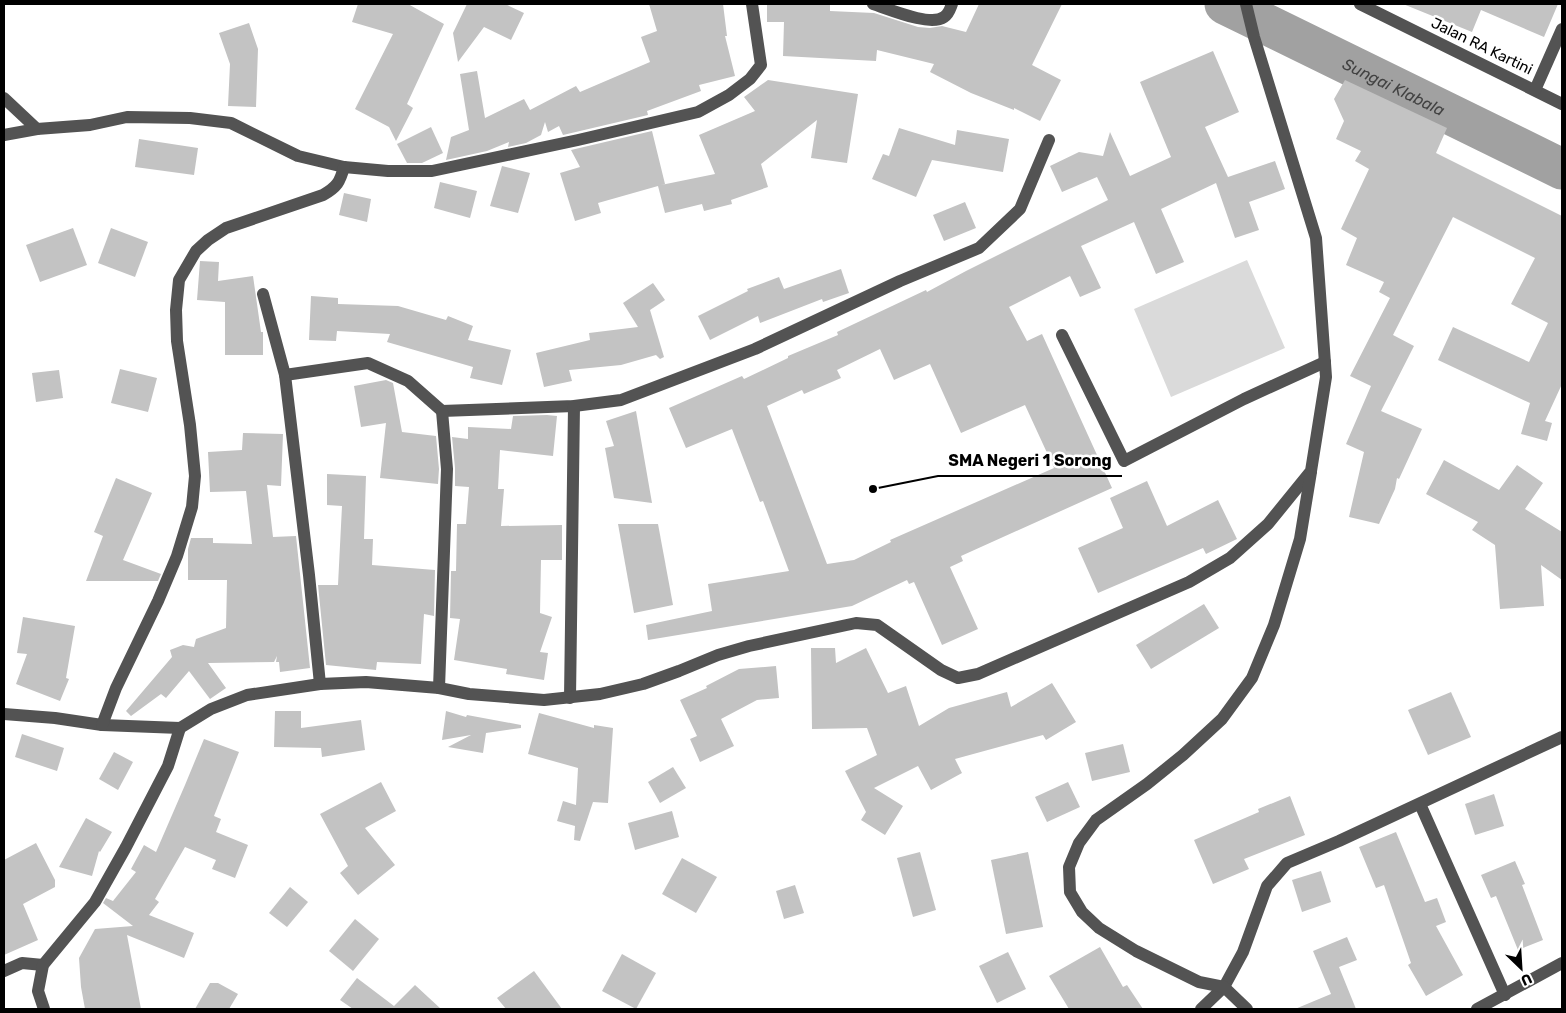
<svg xmlns="http://www.w3.org/2000/svg" width="1566" height="1013" font-family="Rubik,sans-serif">
<rect width="100%" height="100%" fill="#fff"/>
<path fill="#dadada" d="M1247,260L1285,348L1171,397L1134,309Z"/>
<g fill="none" stroke-linecap="round" stroke-linejoin="round">
<path stroke="#a1a1a1" stroke-width="41" id="s1" d="M1225,4L1562,169"/>
</g>
<g fill="#c3c3c3" fill-rule="evenodd">
<path d="M358,4H408L444,24L407,104L413,108L396,141L389,127L355,109L393,34L352,22Z"/>
<path d="M467,4H505L524,13L511,40L484,27L458,62L453,33Z"/>
<path d="M649,4H723L727,36H725L735,76L699,85L701,91L647,111L648,115L563,135L559,126L548,132L545,122L541,135L526,143L508,147L509,142L487,151L446,160L451,137L469,130L460,74L477,71L485,118L524,99L530,110L576,86L580,92L650,62L641,37L657,31Z"/>
<path d="M767,4H830V11L874,13L918,27L930,28L942,26L966,32L979,4H1062L1032,65L1061,80L1040,121L1014,108V110L971,93L930,72L934,64L877,50L876,61L783,56L784,22H767Z"/>
<path d="M1403,4H1558L1544,37L1481,10L1472,32Z"/>
<path d="M249,23L258,49L256,107L228,106L230,64L219,33Z"/>
<path d="M1213,51L1239,112L1205,127L1228,177L1275,161L1285,189L1249,202L1259,230L1235,238L1216,183L1161,209L1184,262L1156,274L1134,222L1081,246L1101,288L1080,297L1070,276L1009,307L1027,341L1042,334L1112,488L961,556L963,561L950,567L978,629L942,645L914,582L909,584L907,580L852,606L648,640L646,625L712,611L708,584L789,571L763,501L760,502L732,429L686,448L669,408L742,376L744,379L788,358V356L838,335L837,332L926,290L927,292L966,271L1108,200L1097,177L1062,192L1050,166L1079,152L1103,156L1110,132L1130,176L1171,157L1140,82ZM880,349L894,380L930,364L961,433L1025,405L1054,468L890,540L891,542L854,560L827,564L767,406L802,390L804,394L841,378L837,370Z"/>
<path d="M768,80L858,94L847,163L811,158L817,120L761,164L768,187L731,200L732,204L704,211L702,204L665,213L658,186L598,203L601,213L575,221L560,173L580,167L571,150L652,131L665,184L661,185L715,174L699,135L755,111L744,97Z"/>
<path d="M1345,80L1447,128L1436,153L1562,216V384L1545,421L1552,423L1547,441L1521,434L1530,403L1438,360L1453,327L1529,362L1548,323L1511,304L1535,258L1453,217L1393,335L1414,346L1381,411L1422,429L1399,479L1397,478L1395,489L1379,524L1349,517L1364,452L1346,444L1371,386L1350,376L1390,298L1379,292L1384,282L1346,265L1357,238L1341,229L1369,169L1355,161L1361,151L1336,139L1344,121L1334,99Z"/>
<path d="M431,127L443,153L422,163H407L397,144Z"/>
<path d="M899,128L955,145L957,130L1009,139L1003,172L932,160L916,197L872,179L883,154L889,156Z"/>
<path d="M139,139L198,148L194,175L135,167Z"/>
<path d="M502,166L530,173L518,213L490,206Z"/>
<path d="M440,182L477,191L470,218L434,208Z"/>
<path d="M344,193L371,199L367,222L339,215Z"/>
<path d="M965,202L976,228L944,241L933,215Z"/>
<path d="M73,228L87,265L40,282L26,245Z"/>
<path d="M111,228L148,242L135,277L98,263Z"/>
<path d="M200,261L219,262L218,281L253,276L261,332H263V355H225V302L197,300Z"/>
<path d="M841,269L849,293L823,302L822,299L760,323L758,316L710,340L698,316L748,291L747,289L779,277L784,289Z"/>
<path d="M653,283L665,300L650,310L664,357L660,359L656,355L621,365L569,370L572,381L544,387L536,353L590,340L589,333L638,327L623,303Z"/>
<path d="M311,296L338,298V304L398,306L446,320L448,316L473,326L468,340L511,350L502,385L470,378L473,367L387,342L390,334L337,331L336,341L309,340Z"/>
<path d="M120,369L157,378L148,412L111,403Z"/>
<path d="M59,370L63,398L36,402L32,373Z"/>
<path d="M386,380L393,383L402,432L436,436L439,469L438,484L380,478L386,423L361,427L354,386Z"/>
<path d="M636,411L652,503L614,498L605,448L614,446L606,421Z"/>
<path d="M547,415L557,416L553,456L500,450L498,489H504L501,526L562,525V560H541L540,613L552,617L540,652L548,653L544,680L506,674L507,669L454,660L460,619L450,618L451,571H456L457,524H466L469,487L455,486V468L452,437L468,439V427L511,429L513,416Z"/>
<path d="M243,433L283,434L281,486L267,485L273,537L296,536L310,668L280,672L279,662H276L277,656L274,662L208,663L226,688L210,699L189,671L166,698L161,694L131,716L126,711L172,657L170,650L183,645L194,647L196,639L226,628L227,580H188V549L191,538H213V543L252,544L246,491L210,492L208,452L242,450Z"/>
<path d="M1444,460L1499,490L1517,465L1543,483L1525,509L1562,532V580L1541,565L1544,606L1500,609L1495,545L1472,530L1478,522L1426,494Z"/>
<path d="M327,474L366,476L364,539H373L372,565L435,570L434,616L424,614L421,664L377,662L376,670L326,665L318,585H338L342,506L327,505Z"/>
<path d="M116,478L152,493L123,560L161,574L158,581H86L103,536L94,532Z"/>
<path d="M1147,481L1167,526L1218,500L1237,539L1206,554L1203,548L1098,593L1078,548L1123,528L1110,498Z"/>
<path d="M618,524H658L673,605L634,613Z"/>
<path d="M1204,604L1219,628L1151,669L1136,645Z"/>
<path d="M23,617L75,626L66,678L69,679L60,701L16,684L27,654L17,653Z"/>
<path d="M811,648H835L836,663L866,648L888,693L906,686L919,726L949,708L1007,692L1011,707L1052,683L1076,722L1046,740L1043,735L955,759L962,773L931,790L918,766L874,788L903,806L885,835L861,820L866,812L845,771L877,755L867,728L812,729Z"/>
<path d="M776,666L779,698L757,700L721,719L734,746L700,762L690,739L697,736L680,700L707,688L706,686L739,669Z"/>
<path d="M1451,692L1471,737L1428,755L1408,710Z"/>
<path d="M275,711H301V728L361,720L365,750L322,757L321,748L274,747Z"/>
<path d="M446,711L466,717L467,715L521,725V728L486,733L483,753L448,747L471,735L442,740Z"/>
<path d="M539,713L594,728V725L613,728L608,803L593,802L580,841L574,840L575,826L557,821L563,801L576,805L578,768L528,754Z"/>
<path d="M22,734L64,748L57,771L15,757Z"/>
<path d="M204,739L239,752L214,816L221,819L216,832L248,845L235,878L212,869L216,860L185,847L155,899L159,902L149,915L194,933L184,958L127,935L141,1009H85L81,987L79,958L95,929L133,926L103,903L106,898L113,901L136,872L131,869L144,845L156,852L185,785Z"/>
<path d="M1123,744L1130,772L1092,781L1085,753Z"/>
<path d="M114,752L133,762L118,790L99,779Z"/>
<path d="M673,767L686,788L660,803L648,782Z"/>
<path d="M381,782L396,811L365,828L395,865L358,895L340,873L348,866L320,814Z"/>
<path d="M1068,782L1080,807L1047,822L1035,797Z"/>
<path d="M1494,794L1504,826L1475,835L1465,804Z"/>
<path d="M1290,796L1305,835L1244,859L1249,869L1213,884L1194,840L1259,812L1258,809Z"/>
<path d="M672,811L679,837L635,850L628,823Z"/>
<path d="M86,818L112,832L100,852L99,851L92,876L59,867Z"/>
<path d="M1396,832L1425,902L1437,898L1446,922L1436,926L1463,975L1426,996L1408,965L1411,963L1384,885L1376,888L1359,847Z"/>
<path d="M36,843L55,880V887L23,904L38,940L4,955V859V860Z"/>
<path d="M920,852L936,910L913,917L897,858Z"/>
<path d="M1028,852L1043,927L1006,934L991,860Z"/>
<path d="M682,858L717,877L696,913L662,894Z"/>
<path d="M1515,861L1525,884L1522,885L1543,940L1518,950L1496,896L1491,898L1481,875Z"/>
<path d="M1321,871L1331,902L1302,912L1292,880Z"/>
<path d="M795,885L804,913L784,919L776,891Z"/>
<path d="M290,887L308,902L287,927L269,913Z"/>
<path d="M355,919L379,939L353,971L329,951Z"/>
<path d="M1347,937L1357,960L1339,967L1356,1009H1295L1331,994L1313,951Z"/>
<path d="M1100,947L1123,987L1127,985L1143,1009H1069L1049,976Z"/>
<path d="M1008,952L1026,989L997,1003L979,966Z"/>
<path d="M622,954L656,973L636,1009L602,991Z"/>
<path d="M534,971L562,1009H506L497,998Z"/>
<path d="M357,978L394,1006L415,985L441,1009H353L340,1000Z"/>
<path d="M210,983H218L238,994L229,1009H195Z"/>
</g>
<g fill="none" stroke-linecap="round" stroke-linejoin="round">
<g stroke="#535353" stroke-width="12">
<path d="M873,4C889,9 930,27 944,17C949,14 950,9 952,4"/>
<path d="M1360,4L1562,104"/>
<path d="M1535,90L1562,29"/>
<path d="M4,98L37,129"/>
<path d="M4,135L37,129L90,125L127,117L190,118L231,123L298,156L344,167L388,171H432L578,140L698,112L729,95L750,79L761,65L752,4"/>
<path d="M263,294L285,375L309,575L320,684"/>
<path d="M1062,335L1124,461L1244,399L1325,362"/>
<path d="M285,375L368,363L408,381L442,411L574,406L621,400L755,349L900,281L979,248L1020,209L1049,140"/>
<path d="M439,688L447,469L442,411"/>
<path d="M570,698L574,406"/>
<path d="M4,714L55,718L102,725L180,728"/>
<path d="M102,725L116,688L158,601L177,556L192,507L195,476L190,425L177,341L176,310L179,280L196,251L208,240L226,228L323,195C337,187 340,182 344,167"/>
<path d="M1420,804L1505,995"/>
<path d="M4,971L22,963L43,965"/>
<path d="M44,1009L38,991L43,965L95,902L126,847L168,766L180,728L211,709L247,695L320,684L366,682L439,688L469,694L544,700L600,694L643,684L679,671L718,655L749,646L856,623L877,625L941,670L958,678L978,674L1189,582L1230,558L1268,524L1311,471L1326,377L1316,238L1254,37L1246,4"/>
<path d="M1201,1009L1224,987L1243,952L1267,886L1287,863L1339,841L1562,737"/>
<path d="M1247,1009L1224,987L1199,982L1136,951L1099,928L1082,912L1070,892L1069,867L1079,843L1096,820L1147,784L1183,755L1222,719L1252,678L1274,625L1300,539L1311,472"/>
<path d="M1477,1009L1562,963"/>
</g>
</g>
<g text-anchor="middle" stroke-width="5" stroke-linejoin="round" paint-order="stroke">
<g font-size="15" fill="#000" stroke="#fff">
<text transform="translate(1482 46) rotate(26)" y="5">Jalan RA Kartini</text>
</g>
<g font-size="16" font-style="italic" fill="#424242" stroke="#fff">
<text dy="6" stroke="none"><textPath href="#s1" startOffset="188">Sungai Klabala</textPath></text>
</g>
</g>
<path fill="none" stroke="#000" stroke-width="2" d="M873 489L938 476H1122"/>
<circle fill="#000" stroke="#fff" stroke-width="2" cx="873" cy="489" r="5"/>
<g font-size="16" text-anchor="middle" font-weight="bold" fill="#000" stroke="#fff" stroke-width="5" stroke-linejoin="round" paint-order="stroke">
<text x="1030" y="466">SMA Negeri 1 Sorong</text>
</g>
<rect width="1566" height="1013" fill="none" stroke="#000000" stroke-width="10"/>
<g transform="translate(1521 968) rotate(155)" stroke="#ffffff" stroke-width="4" paint-order="stroke">
<path d="M0-4L9 19L0 12L-9 19Z" fill="#000000"/>
<text y="-8" font-size="14" font-weight="bold" text-anchor="middle" fill="#000000">U</text>
</g>
</svg>
